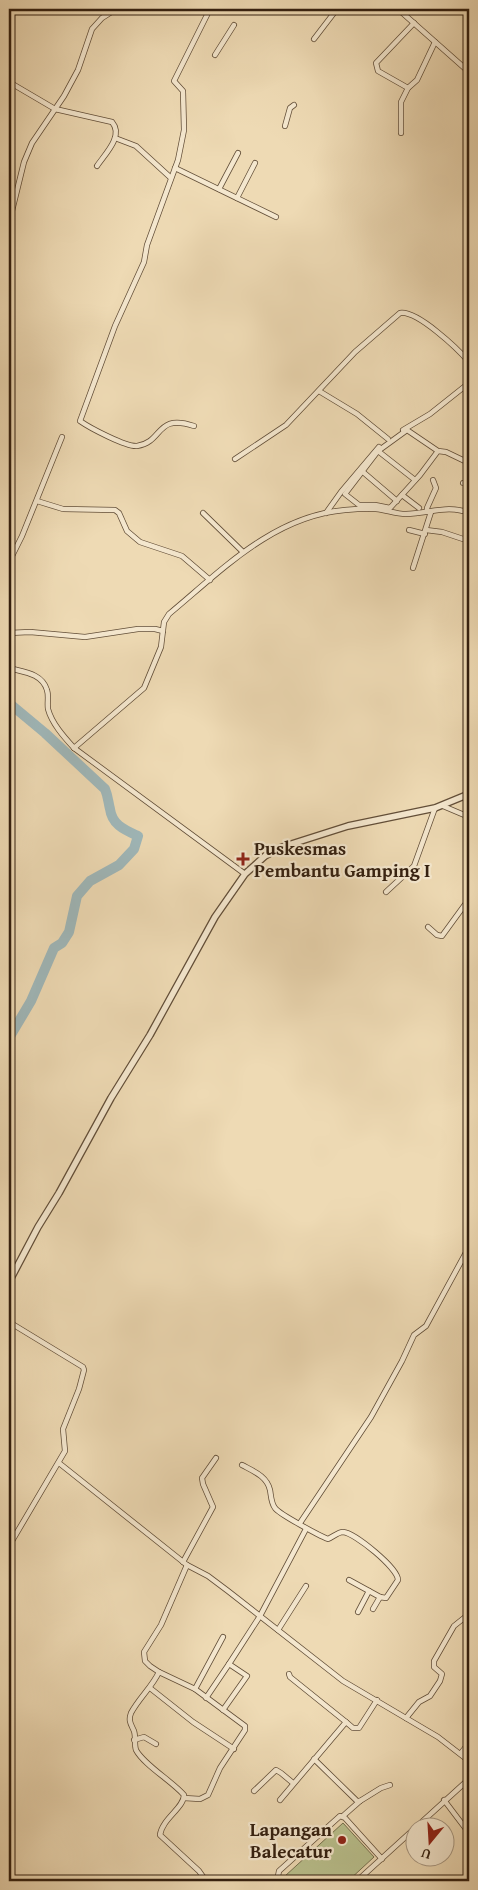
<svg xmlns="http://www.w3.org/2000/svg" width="478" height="1890" font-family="'Gentium Book Plus',serif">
<rect width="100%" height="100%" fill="#eedab4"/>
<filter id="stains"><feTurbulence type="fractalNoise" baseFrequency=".004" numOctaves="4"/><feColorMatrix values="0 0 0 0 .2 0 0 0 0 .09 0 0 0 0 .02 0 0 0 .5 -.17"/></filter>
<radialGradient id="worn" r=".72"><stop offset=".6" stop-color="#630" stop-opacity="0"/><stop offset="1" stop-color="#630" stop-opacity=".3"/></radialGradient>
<path fill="#b9c08d" stroke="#76704e" d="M343,1823L374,1857L348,1881H290L285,1876Z"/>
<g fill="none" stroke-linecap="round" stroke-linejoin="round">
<path stroke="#9fb7b9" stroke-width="10" d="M9,703L45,733L105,789C108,796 108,801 110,809C112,825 125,830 138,836L134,849L119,865L90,881L77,896L69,932L62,943L54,948L31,1001L9,1038"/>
<g stroke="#624e38" stroke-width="6">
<g id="minor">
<path d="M398,9L469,72"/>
<path d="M314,39L337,9"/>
<path d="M215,55L234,25"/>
<path d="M9,82L55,109L112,122C124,136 105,154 97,166"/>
<path d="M408,88L378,71L376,63L414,23"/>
<path d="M285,126L290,108L294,105"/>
<path d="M401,133V102L408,88L417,80L435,42"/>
<path d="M115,138L136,146L171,178"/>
<path d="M175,168L276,217"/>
<path d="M219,189L238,153"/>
<path d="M237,198L255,163"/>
<path d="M9,223L24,162L32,143L64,96L78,70L92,29L102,18L116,9"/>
<path d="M9,257V258"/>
<path d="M319,391L357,414L388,439"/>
<path d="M194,426C155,413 164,442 137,446C126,447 90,428 80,421L115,326L144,262L147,245L178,160L184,130L183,91L174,81L210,9"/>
<path d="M403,430L430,414L469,383"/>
<path d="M378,451L415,480"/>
<path d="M438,451L420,475L390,508L375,505H359L345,494L378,451L407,430L438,451L446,452L469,463"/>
<path d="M235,459L286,425L355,352L400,313C417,310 458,349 469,362"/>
<path d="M363,472L397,501"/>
<path d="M463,483L469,485"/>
<path d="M402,495L419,508"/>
<path d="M37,501L63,509L115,510L119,513L127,531L140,542L182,556L210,580"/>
<path d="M427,512V508L436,488L433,480"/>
<path d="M203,513L243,552"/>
<path d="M326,513L341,492L379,447"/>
<path d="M409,530L425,534"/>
<path d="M426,530L442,532L469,541"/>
<path d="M9,562L22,536L62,437"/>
<path d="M413,568L431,512"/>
<path d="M9,633L30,632L85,637L138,629H155L163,631"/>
<path d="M9,668C23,672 42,673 47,690C49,696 47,703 48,709C52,724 65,738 74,748L245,874"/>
<path d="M74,748L144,688L161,647L164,622L169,614C221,571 273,516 345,510C355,509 366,508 376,509C386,510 396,514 406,514C428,514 448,504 469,513"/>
<path d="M443,806L469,817"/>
<path d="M386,892L414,866L435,808"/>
<path d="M428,927L437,935L442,936L469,899"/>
<path d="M9,1322L83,1367L84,1370L79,1389L63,1429L65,1451L9,1546"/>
<path d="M59,1463L187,1565L208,1576L228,1591L343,1681L438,1737L469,1761"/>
<path d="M242,1465C253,1471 267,1476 270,1490C271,1495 271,1503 275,1508C279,1514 320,1536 328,1539C333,1537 338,1532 343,1532C355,1533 398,1568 398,1580L386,1598L380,1597L373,1609"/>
<path d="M300,1523L371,1417L402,1361L414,1335L426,1326L469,1247"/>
<path d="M183,1562L213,1507L203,1484L202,1478L216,1458"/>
<path d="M187,1565L161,1625L144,1652L145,1661L150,1666L159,1672C152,1687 139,1698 131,1713C128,1721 131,1724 134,1731C136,1737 134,1744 136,1750C144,1765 172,1781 184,1795C184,1808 162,1819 160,1835L199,1871L206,1881"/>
<path d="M349,1580L380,1597"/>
<path d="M358,1612L369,1591"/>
<path d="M278,1630L306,1586"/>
<path d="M159,1672L195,1689L245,1726V1730L220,1768L208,1795L200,1799L184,1798"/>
<path d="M289,1674L290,1677L346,1722"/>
<path d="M150,1688L193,1722L234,1749"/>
<path d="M195,1689L223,1637"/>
<path d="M206,1698L229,1664"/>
<path d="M223,1710L247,1676L229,1664L260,1616L306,1529"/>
<path d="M406,1718L419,1702L430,1696L440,1681L442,1674L434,1667V1661L454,1626L469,1614"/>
<path d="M134,1740L144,1737L156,1744"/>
<path d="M461,1753L469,1743"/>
<path d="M314,1759L357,1801H360L381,1788L390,1785"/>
<path d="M254,1791L276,1770L281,1773L293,1783"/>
<path d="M280,1800L346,1722L353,1728H359L377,1700"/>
<path d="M444,1800L469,1833"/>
<path d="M343,1816L360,1801"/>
<path d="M282,1881L278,1876L279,1871L340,1816L345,1818L382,1859"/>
<path d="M357,1881L469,1779"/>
</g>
</g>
<g stroke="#624e38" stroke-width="8">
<path id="tertiary" d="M9,1282L38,1227L59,1193L111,1098L150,1035L215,917L245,874L265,856L282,847L348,826L435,808L469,794"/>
</g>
<use href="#minor" stroke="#f4e7ce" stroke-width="4.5"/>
<use href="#tertiary" stroke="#f4e7ce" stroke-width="5.5"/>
</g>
<g fill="#8f2418" stroke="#f4e7ce" stroke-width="2">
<path d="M240.5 851.5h5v5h5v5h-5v5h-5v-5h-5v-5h5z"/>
<circle cx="342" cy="1840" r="5"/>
</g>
<g text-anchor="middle" stroke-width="4.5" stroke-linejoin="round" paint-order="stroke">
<g font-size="19" font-weight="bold" fill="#331f0f" stroke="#f4e7ce" text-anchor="start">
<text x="254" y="855">Puskesmas<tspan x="254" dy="22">Pembantu Gamping I</tspan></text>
<text x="332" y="1836" text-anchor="end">Lapangan<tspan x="332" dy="22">Balecatur</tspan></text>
</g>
</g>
<rect width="478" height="1890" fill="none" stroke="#eedab4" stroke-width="30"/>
<rect x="10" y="10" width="458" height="1870" fill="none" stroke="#331f0f" stroke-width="2.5"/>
<rect x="15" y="15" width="448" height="1860" fill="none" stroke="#331f0f"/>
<g transform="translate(430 1842) rotate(198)"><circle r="24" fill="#f4e7ce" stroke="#a79782"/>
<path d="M0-4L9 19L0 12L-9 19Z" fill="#8f2418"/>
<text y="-8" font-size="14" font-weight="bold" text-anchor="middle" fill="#331f0f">U</text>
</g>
<rect width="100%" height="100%" filter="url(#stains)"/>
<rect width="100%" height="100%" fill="url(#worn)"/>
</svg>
